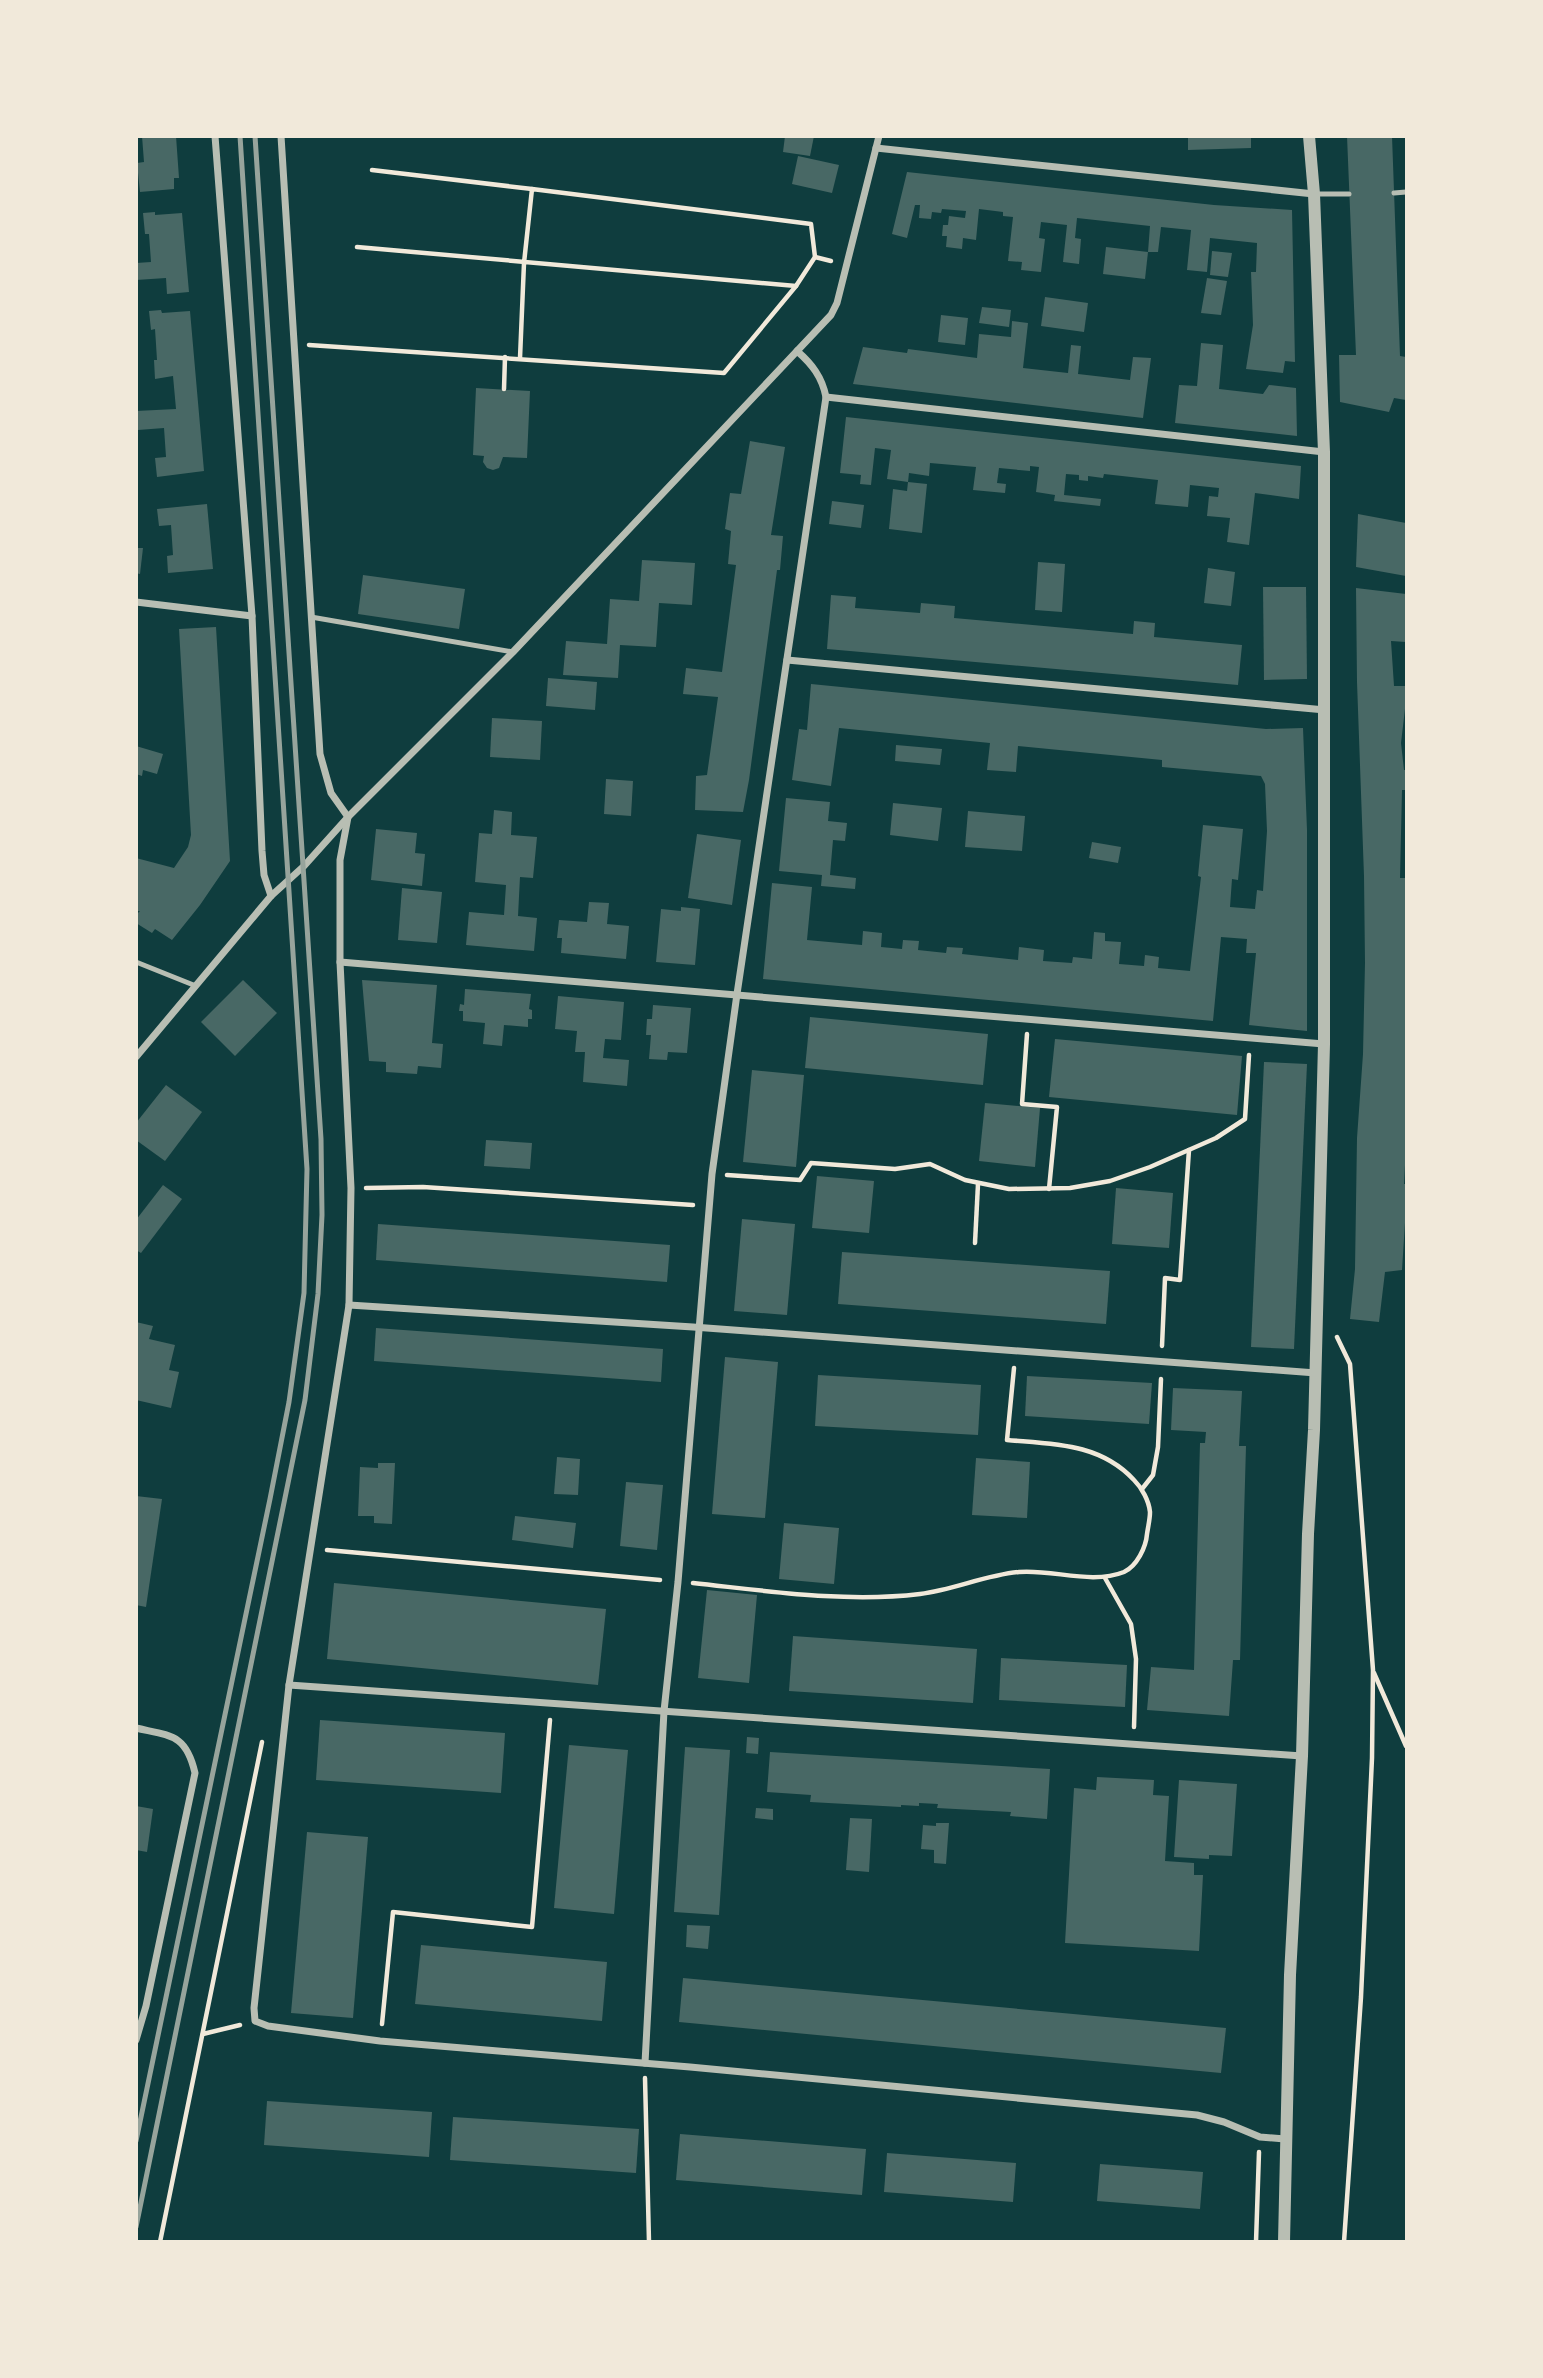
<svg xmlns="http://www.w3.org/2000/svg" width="1543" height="2378" font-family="'Exo 2',sans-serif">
<rect width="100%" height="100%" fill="#0f3d3e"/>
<g fill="#486865">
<path d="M142,136H176L179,178H174V189L140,192L137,163L144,162Z"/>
<path d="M785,136H814L810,156L783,152Z"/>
<path d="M1188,136H1251V148L1188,150Z"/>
<path d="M1347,136H1392L1400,356L1406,357V400L1394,398L1389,412L1340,402L1339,355H1356Z"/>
<path d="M798,156L839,165L832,193L792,184Z"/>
<path d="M907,172L1214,205L1292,210L1295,362L1285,361L1283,373L1246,369L1253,325L1251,272H1256L1257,243L1210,238L1207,272L1187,270L1191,230L1161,227L1158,252H1148L1150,226L1077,218L1075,238L1081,239L1079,264L1063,262L1067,225L1041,222L1039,238L1045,239L1041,272L1021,270L1022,262L1008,261L1013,217L1003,216V212L979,209L976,240L963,238L962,249L946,247L947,236H942L943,225H948L949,216L965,218L966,211L942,209L941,213L932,212L931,219L919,218L920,205H915L907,238L892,234Z"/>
<path d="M155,212V215L182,213L189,292L167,294L166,278L136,280V263L151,262L149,234H145L143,213Z"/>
<path d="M1106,247L1148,252L1145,279L1103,274Z"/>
<path d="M1212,251L1232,253L1228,277L1210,275Z"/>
<path d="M1207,278L1227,281L1221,315L1201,313Z"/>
<path d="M1045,297L1088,303L1084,332L1041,326Z"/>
<path d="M982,307L1011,310L1009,327L979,323Z"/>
<path d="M161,310L162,313L190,311L204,471L157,477L155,458L166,457L164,428L138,430L136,411L176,409L173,376L155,379L154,360H157L156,344L155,329L151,330L149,311Z"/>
<path d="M941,315L968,318L965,345L938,342Z"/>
<path d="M1012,321L1028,323L1023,368L1068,373L1071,345L1081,346L1078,374L1130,380L1133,357L1151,358L1143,418L853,384L863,347L907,353L908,349L977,358L979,334L1011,337Z"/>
<path d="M1201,343L1223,345L1219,389L1263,394L1269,385L1296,388L1297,436L1175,423L1179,385L1197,386Z"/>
<path d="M476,388L530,391L527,458L503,457L499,468L493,470L487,468L483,462L484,456L473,455Z"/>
<path d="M846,417L1301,466L1299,499L1255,493L1249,545L1227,542L1230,518L1207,516L1209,496L1218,497L1219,488L1190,485L1188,507L1155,504L1158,480L1104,474L1103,478L1088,476V481L1079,480V475L1066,474L1064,495L1101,499L1100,506L1054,501L1055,495L1036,492L1039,467L1030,466V471L999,468L997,483L1006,484L1005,493L973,490L976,467L930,463L929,476L909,473L908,482L887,479L891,450L875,448L871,485L860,484L861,475L840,473Z"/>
<path d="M750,441L785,447L771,535L783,536L780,570H777L749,780L743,812L695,810L696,776L707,775L718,697L683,694L686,668L722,672L736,565L728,564L731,531L725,529L730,493L741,494Z"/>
<path d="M908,482L927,484L922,533L889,529L893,489L907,491Z"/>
<path d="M832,501L864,505L861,528L829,524Z"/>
<path d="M207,504L213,569L168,573L167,556L173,555L171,525L159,526L157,509Z"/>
<path d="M1358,514L1406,523V576L1356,567Z"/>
<path d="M136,548H143L140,574L136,573Z"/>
<path d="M642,560L695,563L692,605L659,603L656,647L620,645L618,678L563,675L566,641L607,644L610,599L639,601Z"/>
<path d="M1038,562L1065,564L1062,612L1035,610Z"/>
<path d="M1208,568L1235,572L1231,606L1204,603Z"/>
<path d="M363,575L465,589L459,629L358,614Z"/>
<path d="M1263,587H1306L1307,679L1264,680Z"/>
<path d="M1356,588L1406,594V642L1391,641L1394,686H1406V709H1405L1401,743L1404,770H1406V790H1402L1400,878H1406V1146L1404,1184H1406V1207L1402,1270L1385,1272L1379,1322L1350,1319L1355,1269L1357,1138L1363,1054L1365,963L1364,876L1357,682Z"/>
<path d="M831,595L856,597L855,608L920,613L921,603L955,606L954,618L1133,634L1134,621L1155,623L1154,637L1242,645L1238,685L827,649Z"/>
<path d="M216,627L230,861L200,905L172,940L155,929L152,933L136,923V915L140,911H136V858L174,868L188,847L191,835L179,629Z"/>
<path d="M548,678L597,682L595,710L546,706Z"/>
<path d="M811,684L1266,729L1303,728L1307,830V1031L1249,1025L1256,953H1246L1247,939L1221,937L1213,1021L763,979L772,883L812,887L807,940L862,945L863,931L882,933L881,947L902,949L903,940L919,941L918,950L946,953L947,947L963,948L962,954L1018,960L1019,947L1044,950L1043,961L1072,963L1073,957L1092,959L1094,932L1105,933V941L1121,942L1119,964L1144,966L1145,955L1159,957L1158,968L1190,971L1201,877L1198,876L1203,825L1243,829L1238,880L1232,879L1230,907L1255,909L1257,890L1263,891L1267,831L1265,784L1261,776L1162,767V760L1018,746L1016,772L987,770L990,743L839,728L831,786L792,780L799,729L807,730Z"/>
<path d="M492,718L542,721L540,760L490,757Z"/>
<path d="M896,745L942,749L940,765L895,761Z"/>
<path d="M136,746L163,754L157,774L143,770L142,776L136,774Z"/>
<path d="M606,779L633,781L631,816L604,814Z"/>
<path d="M786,798L830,802L828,821L847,823L845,841L833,840L830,875L856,878L855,889L821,886L822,875L779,871Z"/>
<path d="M893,803L942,808L938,841L890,835Z"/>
<path d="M494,810L512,812L511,835L537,837L533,878L520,877L518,916L537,918L534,951L466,945L469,912L504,915L506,885L475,882L479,833L492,834Z"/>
<path d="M968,811L1025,816L1022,851L965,847Z"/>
<path d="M376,829L417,833L415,853L425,854L422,886L371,880Z"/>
<path d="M697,834L741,840L732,905L688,898Z"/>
<path d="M1092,842L1121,847L1118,863L1089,858Z"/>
<path d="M402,888L442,892L437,943L398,940Z"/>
<path d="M589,902L609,903L607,924L629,926L626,959L561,953L562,938H557L559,920L587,922Z"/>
<path d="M681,907L700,909L695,965L656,962L661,909L681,911Z"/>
<path d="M243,980L277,1013L235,1056L201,1022Z"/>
<path d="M362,980L437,985L432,1043L443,1044L441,1068L418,1066L417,1074L386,1072V1062L369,1061Z"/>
<path d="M465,989L531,994L529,1009L532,1010V1019H528V1027L504,1025L502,1046L483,1044L485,1023L463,1021V1011H459L460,1004L464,1005Z"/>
<path d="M558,996L624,1002L621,1040L605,1039L603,1058L629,1060L627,1086L583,1082L585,1052H575L577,1031L555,1029Z"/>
<path d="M653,1005L691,1008L687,1053L668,1052L667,1060L649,1059L651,1035H646L647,1019H652Z"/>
<path d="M810,1017L988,1034L983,1085L805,1068Z"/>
<path d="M1055,1039L1242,1056L1237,1115L1049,1097Z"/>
<path d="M1264,1062L1307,1064L1294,1349L1251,1347Z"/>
<path d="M752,1070L804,1075L796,1167L743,1162Z"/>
<path d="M166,1085L202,1112L165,1161L136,1140V1123Z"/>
<path d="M985,1103L1040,1108L1035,1167L979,1161Z"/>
<path d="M486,1140L532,1143L530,1169L484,1166Z"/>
<path d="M817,1176L874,1181L869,1233L812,1228Z"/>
<path d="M163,1185L182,1199L141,1253L136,1250V1220Z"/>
<path d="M1116,1188L1173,1193L1169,1248L1112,1244Z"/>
<path d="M742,1219L795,1224L787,1315L734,1311Z"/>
<path d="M378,1224L670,1245L667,1282L376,1260Z"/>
<path d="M842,1252L1110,1271L1106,1324L838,1304Z"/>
<path d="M136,1322L153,1326L149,1339L175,1345L169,1370L179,1372L171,1408L136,1400Z"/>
<path d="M376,1328L663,1349L661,1382L374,1361Z"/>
<path d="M725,1357L778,1362L765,1518L712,1514Z"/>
<path d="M818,1375L981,1385L978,1435L815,1426Z"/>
<path d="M1027,1376L1152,1383L1149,1424L1025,1416Z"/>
<path d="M1173,1388L1242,1391L1239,1446H1246L1240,1660H1233L1229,1716L1147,1710L1151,1667L1194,1670L1200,1443H1205L1206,1432L1171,1430Z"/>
<path d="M557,1457L580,1459L578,1495L554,1494Z"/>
<path d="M976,1458L1030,1462L1027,1518L972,1515Z"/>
<path d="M378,1463H395L392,1524L374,1523V1516H358L360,1467L378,1468Z"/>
<path d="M626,1482L663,1485L657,1550L620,1546Z"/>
<path d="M136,1496L162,1499L146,1607L136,1605Z"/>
<path d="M515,1516L576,1523L573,1548L512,1540Z"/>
<path d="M784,1523L839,1528L834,1584L779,1579Z"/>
<path d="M334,1583L606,1609L598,1685L327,1659Z"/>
<path d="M707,1590L757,1595L749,1683L698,1678Z"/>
<path d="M793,1636L977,1649L973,1703L789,1691Z"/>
<path d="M1001,1658L1127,1665L1125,1707L999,1700Z"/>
<path d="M320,1720L505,1733L501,1793L316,1780Z"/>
<path d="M747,1737L759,1738L758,1754L746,1753Z"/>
<path d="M569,1745L628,1750L614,1914L554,1908Z"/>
<path d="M685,1747L730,1750L719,1915L674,1912Z"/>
<path d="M770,1752L1050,1769L1047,1819L1010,1816L1011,1812L937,1808L938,1804L919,1803V1806L901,1805V1807L810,1802L811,1795L767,1792Z"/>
<path d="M1097,1777L1154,1780L1153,1795L1169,1796L1165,1861L1194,1863V1875H1203L1199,1951L1065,1943L1074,1788L1096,1790Z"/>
<path d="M1179,1780L1237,1784L1232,1856L1209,1855V1859L1174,1857Z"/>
<path d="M136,1806L153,1809L147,1852L136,1850Z"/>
<path d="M756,1808L773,1809V1820L755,1818Z"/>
<path d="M850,1818L872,1819L869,1872L846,1870Z"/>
<path d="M936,1823H949L946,1864L934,1863V1850L921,1849L923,1825L936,1826Z"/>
<path d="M307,1832L368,1837L353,2018L291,2013Z"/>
<path d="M687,1925L710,1926L708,1949L686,1947Z"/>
<path d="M421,1945L607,1962L602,2021L415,2004Z"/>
<path d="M683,1978L1226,2028L1221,2073L679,2022Z"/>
<path d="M267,2101L432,2112L429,2157L264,2145Z"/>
<path d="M453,2117L639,2129L636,2173L450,2160Z"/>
<path d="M680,2134L866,2149L862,2195L676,2180Z"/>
<path d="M887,2153L1016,2163L1013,2202L884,2192Z"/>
<path d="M1100,2164L1203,2172L1200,2209L1097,2201Z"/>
</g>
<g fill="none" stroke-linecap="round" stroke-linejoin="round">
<g stroke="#f1e9da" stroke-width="4.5">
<path d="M372,170L532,189"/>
<path d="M357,247L796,286L815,257L811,224L532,189L524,263L520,358"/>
<path d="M815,257L831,261"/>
<path d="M309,345L724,373L796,286"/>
<path d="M504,389L505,357"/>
<path d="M1027,1034L1022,1104L1057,1107L1049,1189"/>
<path d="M727,1175L800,1180L811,1163L895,1169L930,1164L965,1180L1009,1189L1070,1188L1110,1181L1150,1167L1216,1138L1245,1119L1249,1055"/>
<path d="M366,1188L423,1187L693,1205"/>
<path d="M975,1243L978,1184"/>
<path d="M1337,1337L1350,1364L1373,1670L1372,1758L1361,1997L1344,2242"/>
<path d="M1162,1346L1165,1278L1180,1280L1189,1150"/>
<path d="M1142,1489L1153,1475L1158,1447L1161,1379"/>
<path d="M327,1550L660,1580"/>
<path d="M1105,1578L1131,1624L1136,1659L1134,1727"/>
<path d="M693,1583C768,1591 845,1603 920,1594C954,1590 985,1575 1019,1572C1053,1569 1091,1585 1124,1572C1137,1566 1146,1547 1147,1534C1148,1527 1150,1519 1150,1512C1149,1501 1142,1488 1134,1480C1100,1443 1053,1444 1007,1440L1014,1368"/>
<path d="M1374,1673L1406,1746"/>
<path d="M382,2024L393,1912L532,1927L550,1720"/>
<path d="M203,2034L240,2025"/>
<path d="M645,2078L649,2242"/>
<path d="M160,2242L262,1742"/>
<path d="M1256,2242L1259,2152"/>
</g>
<g stroke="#b8beb3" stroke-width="5">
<path d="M1394,193L1406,192"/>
<path d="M1314,194H1349"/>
<path d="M311,617L513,652"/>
<path d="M136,962L196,986"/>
</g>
<g stroke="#b8beb3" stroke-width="7">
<path d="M215,136L252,616L262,851L264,875L271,896"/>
<path d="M281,136L320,754L331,793L348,817L340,860V962L351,1188L349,1305L289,1685L254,2008L255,2021L268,2026L380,2041L690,2067L1197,2115L1224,2122L1260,2137L1285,2139"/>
<path d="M876,148L1314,194"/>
<path d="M826,397L1324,452"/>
<path d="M136,602L252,616"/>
<path d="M787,660L1325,710"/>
<path d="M340,962L1324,1044"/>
<path d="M136,1057L271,896L304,866L348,817L513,652L831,315L837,303L879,136"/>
<path d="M349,1305L693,1327L1316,1373"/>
<path d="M289,1685L1302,1756"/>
<path d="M136,1728C171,1736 186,1734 195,1773L146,2006L136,2040"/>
<path d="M645,2063L664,1711L678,1582L712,1174L737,994L826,397C822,377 812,364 797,351"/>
</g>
<path stroke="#b8beb3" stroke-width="12" d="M1284,2242L1290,1975L1302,1756L1308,1534L1314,1430L1324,1044V452L1314,194L1309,136"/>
<g stroke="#97a49c" stroke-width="5">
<path d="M136,2141L270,1499L289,1402L304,1293L307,1169L240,136"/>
<path d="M136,2227L305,1400L318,1294L322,1215L321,1139L255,136"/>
</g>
</g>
<rect width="1543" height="2378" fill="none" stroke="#f1e9da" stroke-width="276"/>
</svg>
